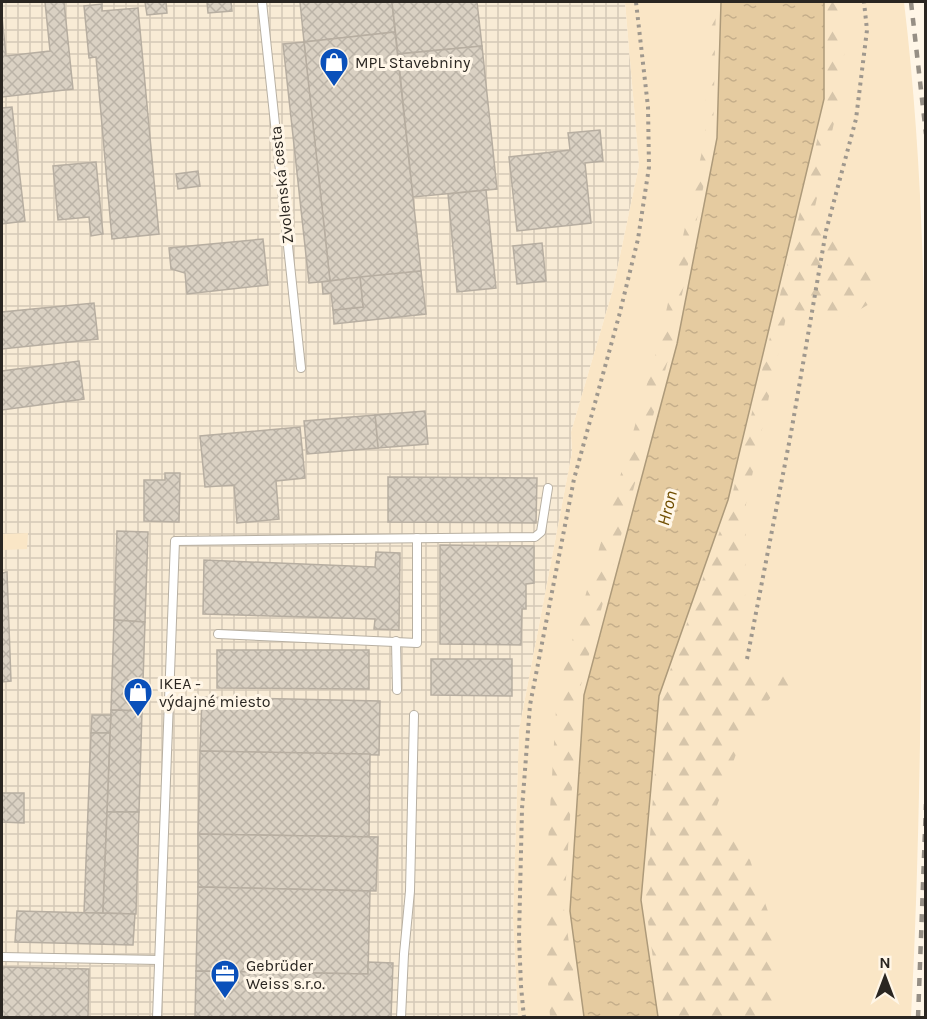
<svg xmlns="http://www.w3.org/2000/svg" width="927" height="1019" font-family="Karla,sans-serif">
<defs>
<pattern id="industrial-grid" width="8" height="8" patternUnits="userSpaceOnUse" patternTransform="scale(1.5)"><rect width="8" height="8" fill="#f8ebd5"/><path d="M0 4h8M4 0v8" fill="none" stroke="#d5c9b7"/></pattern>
<pattern id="forest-firs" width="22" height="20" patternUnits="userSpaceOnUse" patternTransform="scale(1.5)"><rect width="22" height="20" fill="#fae6c6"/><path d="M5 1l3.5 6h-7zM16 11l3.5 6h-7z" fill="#d6c5aa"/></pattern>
<pattern id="water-ripples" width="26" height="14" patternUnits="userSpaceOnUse" patternTransform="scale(1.5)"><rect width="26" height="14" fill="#e5cba0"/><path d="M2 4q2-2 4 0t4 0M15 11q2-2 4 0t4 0" fill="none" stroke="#c5ae8a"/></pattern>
<pattern id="building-cross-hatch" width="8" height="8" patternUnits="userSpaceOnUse" patternTransform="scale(1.5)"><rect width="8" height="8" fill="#dad1c3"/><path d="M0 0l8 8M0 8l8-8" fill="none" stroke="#bbb3a7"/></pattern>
</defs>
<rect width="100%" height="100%" fill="#fff6e7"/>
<path fill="url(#industrial-grid)" d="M2,2H625L639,165L613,289L571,432L572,452L519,730L513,918L518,1017L2,1018Z"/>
<g fill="#fae6c6">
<path d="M625,2H721L717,138L677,344L584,695L570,911L584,1017L518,1018L513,918L519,730L572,452L571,432L613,289L639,165Z"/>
<path d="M824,2H904C927,194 927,389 923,583C920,728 919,873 911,1017L658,1018L641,900L659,696L728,500L824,99Z"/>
<path d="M28,533L27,549L2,550V534Z"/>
</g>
<g fill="url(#forest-firs)">
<path d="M708,2H716L713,138L672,345L578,696L564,909L580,1017H550L544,910L557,693L659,343L705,138Z"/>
<path d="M827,2H840L845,47L839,101L814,211L853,244L873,265L871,303L837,323L788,308L746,504L745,606L739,659L765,676L803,671L810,681L771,697L745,730L715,811L750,860L771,920L778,1017H661L645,900L661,696L731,500L827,99Z"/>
</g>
<path fill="url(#water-ripples)" stroke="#ad9a7a" stroke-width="1.5" d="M721,2H824V99L728,500L659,696L641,900L658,1017H584L570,911L584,695L677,344L717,138Z"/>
<g fill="url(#building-cross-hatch)" stroke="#b7aea1" stroke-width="1.5">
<path d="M45,2H64L73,89L2,97V16L6,56L50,51Z"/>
<path d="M145,2H166L167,13L147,15Z"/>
<path d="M207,2H231L232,11L208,13Z"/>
<path d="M300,2H392L395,32L304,42Z"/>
<path d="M392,2H477L482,46L398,54Z"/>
<path d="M102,4V11L138,8L159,234L112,239L96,57L89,58L84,6Z"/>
<path d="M395,32L421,271L330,281L304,42Z"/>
<path d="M304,42L330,281L309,283L283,44Z"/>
<path d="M482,46L497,189L413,197L398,54Z"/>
<path d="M12,107L25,221L2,224V108Z"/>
<path d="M600,130L603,161L585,163L591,223L517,231L509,157L570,150L568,133Z"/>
<path d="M96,162L103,234L91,236L89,217L58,220L53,166Z"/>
<path d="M198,171L200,186L178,189L176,174Z"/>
<path d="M486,190L496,288L457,292L448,194Z"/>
<path d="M263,239L268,285L187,294L185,273L171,269L169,248Z"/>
<path d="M542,243L546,281L517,284L513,246Z"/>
<path d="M421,271L426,314L334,324L333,310L363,307L360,277Z"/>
<path d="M360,277L363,307L333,310L331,293L323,294L322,282Z"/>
<path d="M94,303L98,339L2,349V312Z"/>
<path d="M79,361L84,399L2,410V371Z"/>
<path d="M425,411L428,444L378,448L375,415Z"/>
<path d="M375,415L378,448L307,454L304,421Z"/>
<path d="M300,427L305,478L276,481L279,519L237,523L234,485L205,487L200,436Z"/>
<path d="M165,473H180L179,522L144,521V480H165Z"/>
<path d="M388,477L537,478L536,523L388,522Z"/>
<path d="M117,531L148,532L145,622L114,620Z"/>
<path d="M440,545L534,546V583L526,584V609H522L521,645L440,644Z"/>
<path d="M376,552L400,553L399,630L374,629L375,619L203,614L204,560L375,567Z"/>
<path d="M7,572L11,681L2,682V573Z"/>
<path d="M114,620L145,622L142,711L111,710Z"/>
<path d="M217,650H369V689L217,688Z"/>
<path d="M431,659H512V696L431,695Z"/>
<path d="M202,697L380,701L379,755L200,751Z"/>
<path d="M111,710L142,711L139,812H107Z"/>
<path d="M92,715H111L110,733H91Z"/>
<path d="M91,733H110L103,913H84Z"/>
<path d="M200,751L370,754L369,837L198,834Z"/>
<path d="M2,793H24V823L2,822Z"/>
<path d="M107,812H139L136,914L103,913Z"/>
<path d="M198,834L378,837L376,891L198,887Z"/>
<path d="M198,887L370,891L368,974L196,971Z"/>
<path d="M17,911L135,914L133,945L15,942Z"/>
<path d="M368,962L393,963L391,1018H195L196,971L368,974Z"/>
<path d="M2,967L89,969L88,1018H2Z"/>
</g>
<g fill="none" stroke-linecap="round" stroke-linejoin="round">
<g stroke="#b8b0a2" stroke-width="10">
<g id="lane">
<path d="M262,2L301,368"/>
<path d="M218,634L417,643V538"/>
<path d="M396,641L397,690"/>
<path d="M2,957L159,960"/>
<path d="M157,1018L175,541L535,537L541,532L548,488"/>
<path d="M401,1018L404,954L410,891L414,715"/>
</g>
</g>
<g stroke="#9f988e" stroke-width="4" stroke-dasharray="3 4.5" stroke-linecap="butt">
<path d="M747,659L791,433L826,231L856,119L867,30L864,2"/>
<path d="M524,1018L521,986L519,937L522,809L530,705L574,479L619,316L638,239L649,167L648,107L636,2"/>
</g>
<use href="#lane" stroke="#fff" stroke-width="8"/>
<g stroke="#968f85" stroke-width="4.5" stroke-dasharray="8 8" stroke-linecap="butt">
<path d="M911,2L926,134"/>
<path d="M918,1018L926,804"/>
</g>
</g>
<defs>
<g id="shop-pin" transform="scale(1.5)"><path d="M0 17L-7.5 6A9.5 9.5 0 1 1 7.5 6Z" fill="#0a50ba" stroke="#fff6e7"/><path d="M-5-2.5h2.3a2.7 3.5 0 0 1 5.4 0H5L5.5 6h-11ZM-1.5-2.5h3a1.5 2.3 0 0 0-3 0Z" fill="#fff"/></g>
<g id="office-pin" transform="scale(1.5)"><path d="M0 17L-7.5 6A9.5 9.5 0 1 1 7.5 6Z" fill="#0a50ba" stroke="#fff6e7"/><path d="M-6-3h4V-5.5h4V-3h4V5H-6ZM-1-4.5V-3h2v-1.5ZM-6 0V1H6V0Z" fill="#fff"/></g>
</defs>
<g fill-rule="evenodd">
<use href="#shop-pin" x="334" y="62"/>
<use href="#shop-pin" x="138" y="692"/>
<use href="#office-pin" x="225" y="974"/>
</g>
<g text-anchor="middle" stroke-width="6" stroke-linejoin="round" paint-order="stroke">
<g font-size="16" fill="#2a2621" stroke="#fff6e7" text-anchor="start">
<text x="355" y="68">MPL Stavebniny</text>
<text x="159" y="689">IKEA -<tspan x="159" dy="18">výdajné miesto</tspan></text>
<text x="246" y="971">Gebrüder<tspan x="246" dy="18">Weiss s.r.o.</tspan></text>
</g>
<g font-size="16" fill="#2a2621" stroke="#fff6e7">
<text transform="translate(281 185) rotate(-96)" y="6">Zvolenská cesta</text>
</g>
<g font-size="18" font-style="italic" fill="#704e00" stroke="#fff6e7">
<text transform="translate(667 508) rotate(-76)" y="6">Hron</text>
</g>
</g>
<rect width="927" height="1019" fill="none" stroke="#2a2621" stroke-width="6"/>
<g transform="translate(885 977)" stroke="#fff6e7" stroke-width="4.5" paint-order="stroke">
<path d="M0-4.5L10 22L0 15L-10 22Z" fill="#2a2621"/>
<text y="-9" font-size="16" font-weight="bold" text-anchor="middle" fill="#2a2621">N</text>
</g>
</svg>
